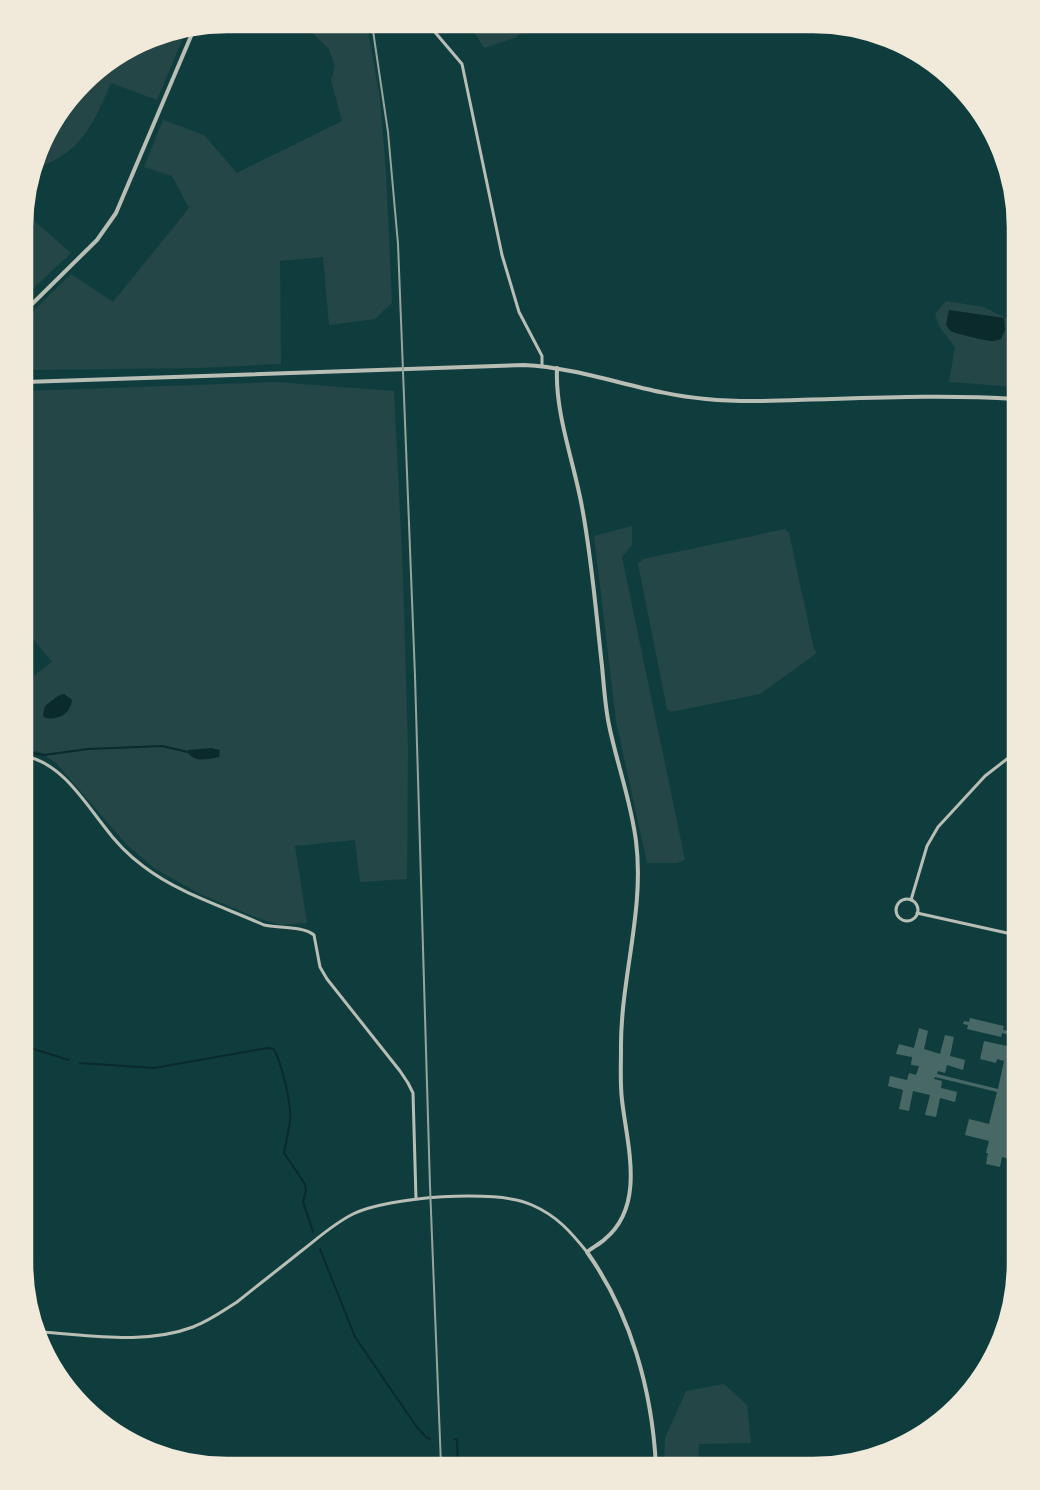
<svg xmlns="http://www.w3.org/2000/svg" width="1040" height="1490" font-family="'Exo 2',sans-serif">
<rect width="100%" height="100%" fill="#0f3d3e"/>
<g fill="#244646" fill-rule="evenodd">
<path d="M292,24H367L380,99L386,172L392,303L375,319L329,325L323,257L280,261L281,364L200,368L25,370V319L71,274L113,302L189,208L172,176L144,167L163,120L204,135L237,173L342,121L331,80L335,66L329,49L307,28Z"/>
<path d="M469,24L533,25L515,38L484,48Z"/>
<path d="M186,31L157,100L111,83C93,124 82,152 37,168L51,126L93,74L162,35Z"/>
<path d="M26,214L71,253L25,296Z"/>
<path d="M946,301L984,307L1016,323V387L949,382L955,347L939,326L935,314ZM972,315L1004,318L984,340L971,336Z"/>
<path d="M276,382L394,391L403,575L408,750L407,879L360,882L355,840L295,846L307,923L280,925L255,917L198,893L154,868L126,844L57,764L40,752L25,749V682L52,662L25,629V391Z"/>
<path d="M632,526V545L622,557L685,860L677,863H647L616,721L594,536Z"/>
<path d="M785,529L789,533L814,649L817,653L760,694L671,712L667,709L638,564L643,559Z"/>
<path d="M724,1384L747,1405L751,1443L699,1444L698,1466H664L665,1438L686,1391Z"/>
</g>
<g fill="#0a2a2b">
<path d="M949,310L1004,318L1005,330L1001,339C1001,339 994,341 994,341C990,342 953,333 951,331C950,331 947,326 946,325Z"/>
<path d="M64,694L72,700C70,715 58,720 45,718L43,715L45,706L58,696Z"/>
<path d="M211,748L220,750L219,757C208,759 196,763 188,753V750Z"/>
</g>
<g fill="none" stroke-linecap="round" stroke-linejoin="round">
<g stroke="#0a2a2b" stroke-width="2">
<path d="M25,752L44,755L88,749L162,746L188,752"/>
<path d="M24,1046L69,1060"/>
<path d="M80,1063L154,1068L267,1048L274,1049C282,1065 292,1105 290,1122C288,1133 286,1143 284,1153L305,1184L306,1190L303,1202L313,1232"/>
<path d="M320,1249L355,1337L416,1426L426,1437L430,1439"/>
<path d="M454,1439H457L458,1465"/>
</g>
</g>
<path fill="#486865" d="M1015,1012L1016,1125L1014,1131H1016V1147L1012,1146L1009,1159L1002,1157L1000,1167L986,1164L988,1153H986L989,1141L965,1135L969,1119L989,1124L997,1092L935,1077L934,1079L942,1081L941,1088L957,1092L955,1102L940,1098L936,1117L925,1115L930,1095L913,1091L909,1111L899,1109L903,1090L888,1086L890,1076L907,1080L909,1073L916,1075L919,1066L911,1065L912,1057L896,1054L899,1044L914,1048L919,1028L928,1031L924,1049L940,1054L945,1035L954,1037L950,1056L965,1060L963,1070L947,1065L945,1073L938,1071L937,1074L998,1089L1004,1061L997,1059L996,1063L980,1059L984,1041L1007,1046L1010,1035L1002,1033L1001,1037L967,1029L968,1025L963,1024L964,1021L969,1022L970,1018L1004,1026L1003,1030L1011,1031Z"/>
<g fill="none" stroke-linecap="round" stroke-linejoin="round">
<g stroke="#b8beb3" stroke-width="3">
<path d="M428,24L462,64L502,255L519,312L542,356V366"/>
<path d="M1012,655H1016"/>
<path d="M25,756C60,763 82,798 103,825C114,840 128,855 143,866C178,893 224,907 264,925C278,928 303,926 314,935L320,967L327,979L400,1071L408,1083L413,1093L416,1199"/>
<path d="M1009,760L1016,758"/>
<circle cx="907" cy="910" r="11"/>
<path d="M911,900L927,846L938,827L985,776L1016,752"/>
<path d="M917,913L1016,935"/>
<path d="M40,1332C90,1335 145,1345 193,1327C209,1321 223,1311 237,1302C258,1285 279,1269 300,1252C317,1239 333,1224 353,1214C388,1197 496,1188 532,1205C557,1216 570,1231 587,1252"/>
</g>
<g stroke="#b8beb3" stroke-width="4">
<path d="M25,311L97,240L116,213L194,29"/>
<path d="M557,368C555,414 574,462 582,507C592,560 596,613 602,666C604,686 605,706 609,725C617,764 631,801 636,841C645,911 620,980 621,1050C621,1067 620,1084 622,1100C627,1145 646,1205 605,1239C600,1244 593,1247 587,1252C631,1314 652,1390 656,1466"/>
<path d="M25,382L524,365C586,368 644,394 706,399C748,403 789,400 831,399C893,397 954,395 1016,399"/>
</g>
<path stroke="#97a49c" stroke-width="2" d="M372,24L388,132L398,244L415,676L430,1186L441,1465"/>
</g>
<path d="M0 0H1040V1490H0ZM227 32H813A195 195 0 0 1 1008 227V1263A195 195 0 0 1 813 1458H227A195 195 0 0 1 32 1263V227A195 195 0 0 1 227 32Z" fill="#f1e9da" fill-rule="evenodd"/>
<path fill="none" stroke="#f1e9da" stroke-width="2.5" d="M227 32H813A195 195 0 0 1 1008 227V1263A195 195 0 0 1 813 1458H227A195 195 0 0 1 32 1263V227A195 195 0 0 1 227 32Z"/>
</svg>
